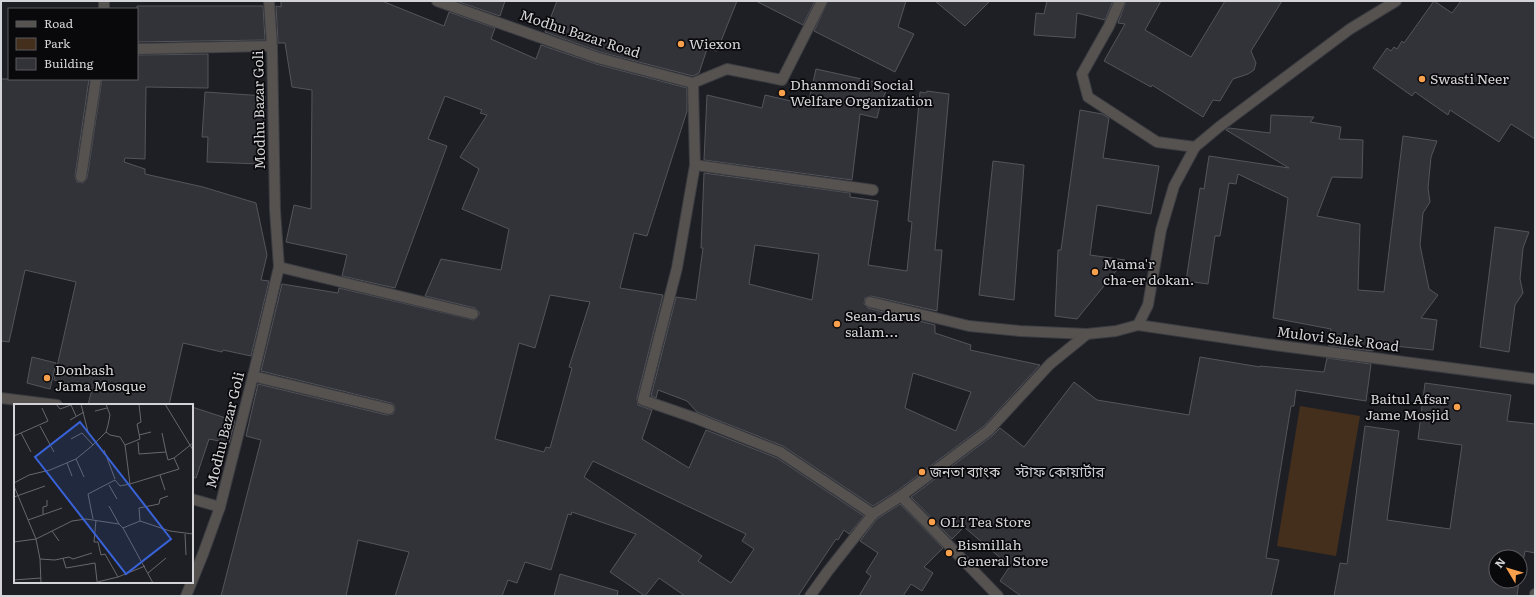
<svg xmlns="http://www.w3.org/2000/svg" width="1536" height="597" font-family="Literata,'Noto Sans Bengali',serif">
<rect width="100%" height="100%" fill="#1e1f25"/>
<path fill="#442f1d" d="M1300,406L1360,416L1336,556L1277,546Z"/>
<g fill="#323239" stroke="#54545b" fill-rule="evenodd">
<path d="M281,1H382L444,26L449,12L495,28L491,39L536,59L541,45L596,64L687,88V111L647,236L634,233L620,288L663,295L637,398L638,405L652,410L642,439L689,468L706,430L777,458L864,516L849,534L844,530L838,540L836,539L798,596H685L659,578L645,596L610,572L636,534L572,512L571,515L568,514L551,570L525,562L517,583L508,580L502,596H395L409,552L358,540L346,596H221L261,440L246,436L258,384L387,415L393,414L395,410L394,405L391,403L261,371L282,284L338,293L339,288L474,320L479,315V312L475,308L425,296L441,259L501,270L509,229L462,209L479,169L460,157L487,115L480,113L482,110L445,96L428,139L447,146L395,288L342,276L347,255L286,242L294,205L311,209L312,90L292,87L285,43H278L276,6L281,7ZM550,295L590,302L569,367L572,368L550,448L546,447L544,452L495,439L519,343L535,348ZM593,461L746,534L742,541L754,549L731,583L698,561L702,556L584,477Z"/>
<path d="M456,1H505L500,16Z"/>
<path d="M557,1H737L717,51L707,49L699,73L693,76L600,52L545,32Z"/>
<path d="M756,1H815L803,25Z"/>
<path d="M828,1H906L898,27L914,34L895,72L814,31Z"/>
<path d="M935,1H990L965,26Z"/>
<path d="M1047,1H1113L1105,20L1077,13L1075,38L1034,35L1036,13L1044,14Z"/>
<path d="M1126,1H1161L1145,30L1191,57L1225,1H1282L1251,51L1256,63L1254,70L1248,74L1233,79L1220,101L1213,100L1203,117L1152,85L1151,87L1104,61L1125,24L1118,23Z"/>
<path d="M1434,1L1452,13L1461,1H1535V139L1511,124L1499,142L1450,110L1448,115L1415,92L1412,96L1373,68L1387,48L1391,51L1394,47L1397,49L1402,41L1404,43Z"/>
<path d="M137,6H263L265,40L137,42Z"/>
<path d="M208,54V88L146,87L145,159L125,158L124,162L145,169V174L203,187L256,203L267,255L261,280L269,281L251,356L223,350L222,352L183,343L169,405H88L92,389L54,380L76,282L25,270L9,342L1,341V79H89L75,176L77,182L83,183L87,178L102,79H137V55Z"/>
<path d="M816,69L889,85L881,102L877,118L860,114L852,180L704,160L707,95L762,108L765,95L808,105Z"/>
<path d="M927,91L949,94L935,250H942L937,311L871,296L865,298L864,304L868,308L935,325V333L971,345L970,350L1040,365L984,426L897,491L873,506L783,446L697,412L687,401L658,390L656,398L651,396L676,297L696,300L703,248H701L704,173L850,193V197L878,201L868,265L907,271L912,222L908,221L920,92L926,93ZM755,245L819,254L812,300L749,284ZM913,373L971,392L956,431L905,408Z"/>
<path d="M205,92L265,96L264,141H262L260,164L207,162L208,137H202Z"/>
<path d="M1080,110L1102,114L1109,118L1103,158L1159,166L1151,214L1097,205L1090,255L1125,260L1077,319L1055,316L1058,250H1061Z"/>
<path d="M1271,115L1314,117L1310,122L1341,127L1339,139L1363,140L1362,178L1332,177L1317,216L1360,224L1358,290L1384,292L1403,136L1437,141L1431,157L1428,188L1430,202L1423,213L1420,245L1429,289L1438,295L1421,318L1437,320L1433,350L1375,344L1373,351L1329,346L1331,329L1273,318L1288,198L1238,174L1236,184L1229,183L1220,236H1215L1208,284L1186,281L1200,188L1204,189L1209,156L1289,168L1226,130L1229,128L1270,133Z"/>
<path d="M993,161L1024,165L1014,300L979,295Z"/>
<path d="M1495,227L1529,232L1523,248L1520,279L1523,293L1515,305L1509,352L1480,347Z"/>
<path d="M32,357L56,363L50,389L27,383Z"/>
<path d="M1200,357L1260,367V366L1324,372L1327,358L1371,364L1366,401L1296,390L1294,406H1291L1266,558L1279,560L1271,596H1021L1000,581L1010,566L964,527L952,539L911,497L992,436L1000,428L1024,447L1074,382L1097,400L1189,415Z"/>
<path d="M1425,383L1511,395L1507,421L1535,424V553L1525,551L1520,578V557H1496V581H1519L1517,596H1334L1340,563L1347,564L1365,426L1399,431L1387,520L1450,529L1462,445L1418,439Z"/>
<path d="M192,407L235,421L229,443L209,439L196,478L192,477Z"/>
<path d="M900,504L943,548L924,567L933,573L922,591L911,584L903,596H859L871,576L866,572L878,553L860,541L877,519Z"/>
<path d="M560,574L618,591L617,596H554Z"/>
</g>
<g fill="none" stroke-linecap="round" stroke-linejoin="round">
<g stroke="#3b3c42" stroke-width="12">
<g id="minor">
<path d="M437,1L598,58L693,83"/>
<path d="M822,1L782,80L727,69L693,83L695,165L677,268L643,400L695,418L780,452L873,514"/>
<path d="M1120,1L1109,26L1082,74L1088,97L1157,142L1195,147"/>
<path d="M104,9V1"/>
<path d="M137,49L272,46"/>
<path d="M695,165L873,190"/>
<path d="M81,177L96,79"/>
<path d="M279,267L473,314"/>
<path d="M870,302L969,326L1020,331L1087,334"/>
<path d="M1138,325L1274,345L1535,379"/>
<path d="M253,376L389,409"/>
<path d="M1,398L57,405"/>
<path d="M901,496L998,596"/>
<path d="M192,499L220,507"/>
<path d="M186,596L203,554L220,507L253,376L279,267L275,210L272,46L269,1"/>
<path d="M810,596L828,571L873,514L901,496L988,431L1050,364L1087,334L1116,331L1138,325L1148,305L1161,230L1174,186L1195,147L1219,127L1350,29L1396,1"/>
<path d="M1535,596V594"/>
</g>
</g>
<use href="#minor" stroke="#555250" stroke-width="10"/>
</g>
<g fill="#f9a04c" stroke="#09090c" stroke-width="1.5">
<circle cx="681" cy="44" r="4"/>
<circle cx="1422" cy="79" r="4"/>
<circle cx="782" cy="93" r="4"/>
<circle cx="1095" cy="272" r="4"/>
<circle cx="837" cy="324" r="4"/>
<circle cx="47" cy="378" r="4"/>
<circle cx="1457" cy="407" r="4"/>
<circle cx="922" cy="472" r="4"/>
<circle cx="932" cy="522" r="4"/>
<circle cx="949" cy="553" r="4"/>
</g>
<g text-anchor="middle" stroke-width="3.5" stroke-linejoin="round" paint-order="stroke">
<g font-size="14" fill="#d4d4d8" stroke="#09090c">
<text transform="translate(580 34) rotate(18)" y="5">Modhu Bazar Road</text>
<text transform="translate(259 110) rotate(-91)" y="5">Modhu Bazar Goli</text>
<text transform="translate(1338 339) rotate(7)" y="5">Mulovi Salek Road</text>
<text transform="translate(225 430) rotate(-76)" y="5">Modhu Bazar Goli</text>
</g>
<g font-size="14" fill="#d4d4d8" stroke="#09090c" text-anchor="start">
<text x="689" y="49">Wiexon</text>
<text x="1430" y="84">Swasti Neer</text>
<text x="790" y="90">Dhanmondi Social<tspan x="790" dy="16">Welfare Organization</tspan></text>
<text x="1103" y="269">Mama'r<tspan x="1103" dy="16">cha-er dokan.</tspan></text>
<text x="845" y="321">Sean-darus<tspan x="845" dy="16">salam...</tspan></text>
<text x="55" y="375">Donbash<tspan x="55" dy="16">Jama Mosque</tspan></text>
<text x="1449" y="404" text-anchor="end">Baitul Afsar<tspan x="1449" dy="16">Jame Mosjid</tspan></text>
<text x="930" y="477">জনতা ব্যাংক</text>
<text x="940" y="527">OLI Tea Store</text>
<text x="957" y="550">Bismillah<tspan x="957" dy="16">General Store</tspan></text>
</g>
<g font-size="15" fill="#c6c7cf" stroke="#09090c">
<text x="1060" y="477">স্টাফ কোয়ার্টার</text>
</g>
</g>
<g transform="translate(14 404)">
<rect width="179" height="179" fill="#1e1f25"/>
<path fill="none" stroke="#67676d" stroke-width="1" d="M42,0L46,5L57,1L62,12M67,0L74,28L82,38M151,0L179,46M81,7L93,4M56,16L70,8M26,22L40,48M92,28L96,31L106,33L111,41L116,80L165,65L160,54L179,39M7,29L17,48M148,29L152,48M125,31L137,28M0,32L34,17L28,4M57,35L68,29L79,41M124,38L125,50L152,48L154,56L160,54M111,41L126,35L123,20L127,18L125,0M90,46L101,75M62,55L70,73M53,59L58,72M146,71L151,86M0,79L15,71L36,66L62,55L79,41L92,28L94,21L96,11L92,0M95,81L103,95M0,82L22,135L26,155L27,179M0,93L31,82M95,102L105,120M29,110V103L33,102V96M79,115L74,90L101,76L106,82L116,80M14,116L48,104M82,116L80,138H84L87,151L91,150L104,173M126,117L125,104L145,100L146,95L154,92M109,124L139,179M38,127L45,137M171,130L172,151M0,138L22,135L58,117L72,115L105,120L109,124L126,117L156,127L179,130M49,154L52,164L81,159L83,177M26,155L41,156L55,153L59,155L78,149M134,169L152,154M0,176L27,174M79,179L104,173L131,162"/>
<path fill="#3862d8" fill-opacity="0.15" stroke="#3862d8" stroke-width="2" d="M66,18L157,135L112,170L21,53Z"/>
<rect width="179" height="179" fill="none" stroke="#d4d4d8" stroke-width="2"/>
</g>
<rect width="1536" height="597" fill="none" stroke="#d4d4d8" stroke-width="4"/>
<rect x="8" y="8" width="130" height="72" fill="#09090c" stroke="#5a5a5e"/>
<rect x="16" y="21" width="20" height="6" fill="#555250" stroke="#5a5a5e"/>
<text x="44" y="28" font-size="12" fill="#d4d4d8">Road</text>
<rect x="16" y="38" width="20" height="12" fill="#442f1d" stroke="#5a5a5e"/>
<text x="44" y="48" font-size="12" fill="#d4d4d8">Park</text>
<rect x="16" y="58" width="20" height="12" fill="#323239" stroke="#5a5a5e"/>
<text x="44" y="68" font-size="12" fill="#d4d4d8">Building</text>
<g transform="translate(1508 569) rotate(308)"><circle r="19" fill="#09090c" stroke="#5a5a5e"/>
<path d="M0-3L7 15L0 10L-7 15Z" fill="#f9a04c"/>
<text y="-6" font-size="11" font-weight="bold" text-anchor="middle" fill="#d4d4d8">N</text>
</g>
</svg>
